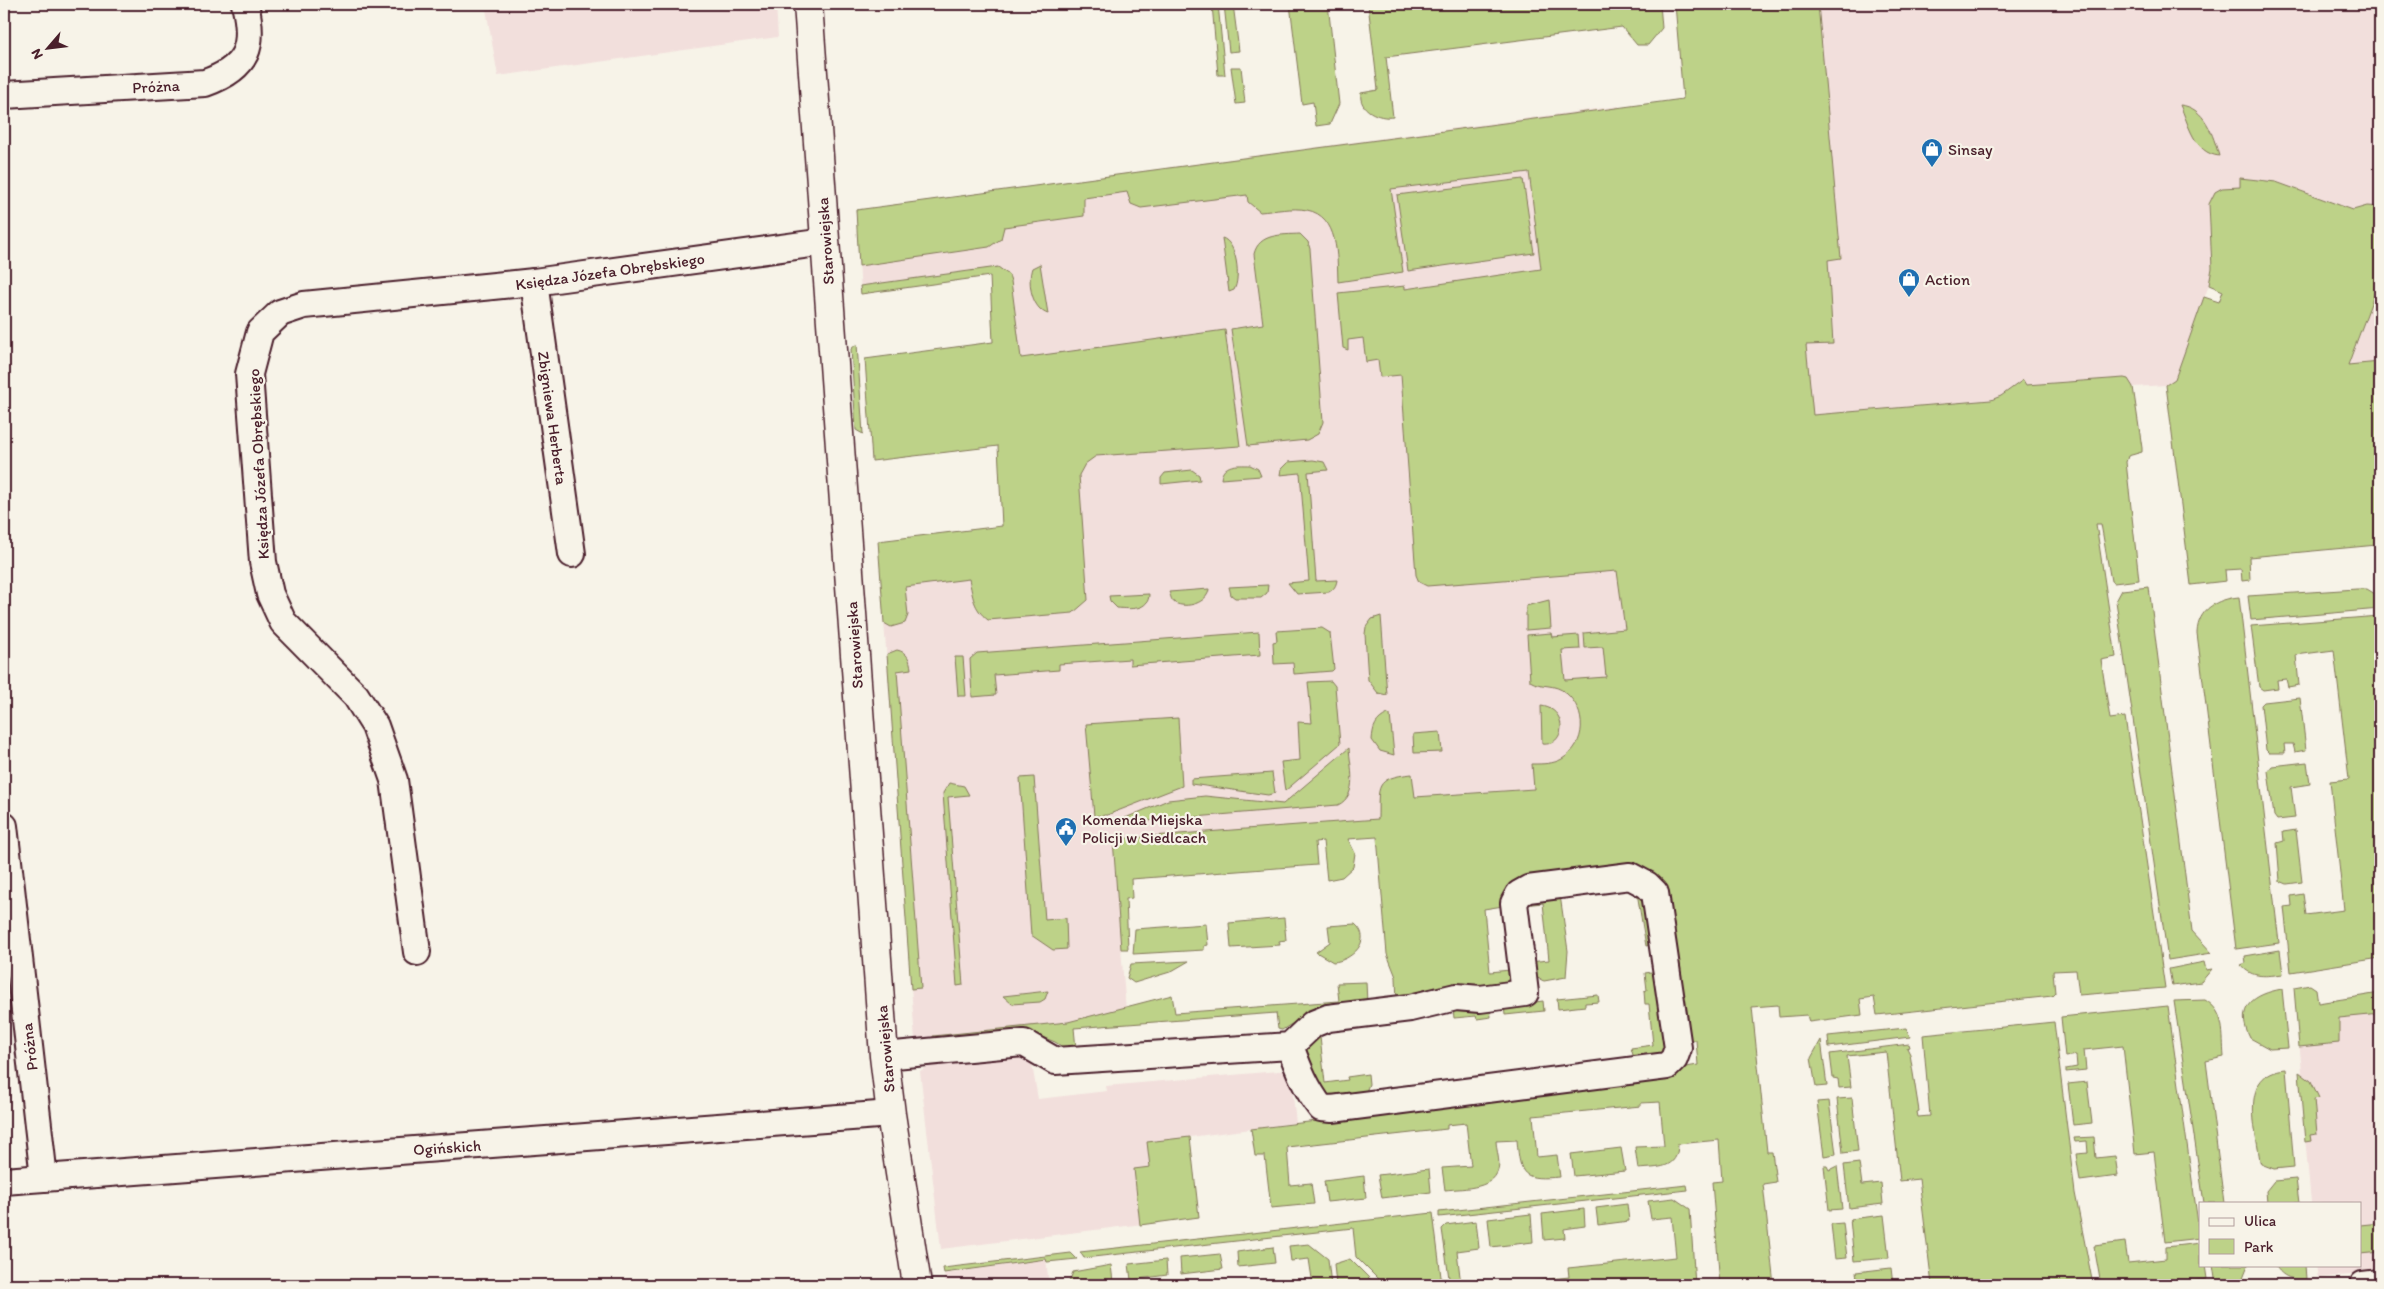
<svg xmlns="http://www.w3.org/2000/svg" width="2384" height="1289" font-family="Itim,sans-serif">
<rect width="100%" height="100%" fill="#f7f3e8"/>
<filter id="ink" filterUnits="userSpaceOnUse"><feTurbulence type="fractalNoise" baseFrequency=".02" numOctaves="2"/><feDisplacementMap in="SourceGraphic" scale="10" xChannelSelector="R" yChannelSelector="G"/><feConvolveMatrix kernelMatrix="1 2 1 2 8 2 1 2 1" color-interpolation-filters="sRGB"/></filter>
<g filter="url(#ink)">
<g fill="#f2dfdc">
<path d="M485,4H776L778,37L498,76Z"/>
<path d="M1773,4H2380V207L2367,206L2353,210L2276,182L2241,178L2240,187H2235L2209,204L2212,268L2209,285L2175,379L2166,385L2133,387L2128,379L2124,378L2026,385L2023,380L2001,396L1991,400L1807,416Z"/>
<path d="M1619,106L1649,447L1698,863L1458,888L1452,830L1114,859L1127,1024L915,1040L878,541L1002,526L990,276L861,294L856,210Z"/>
<path d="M2380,279V362L2348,366Z"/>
<path d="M2310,985L2316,989L2318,1003L2380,993V1272L2318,1278L2316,1265H2360V1203H2311L2299,1072H2302L2294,988Z"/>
<path d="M1030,1053L1038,1099L1107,1091L1106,1086L1290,1070L1296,1123L1190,1137L1199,1217L941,1249L920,1071L935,1063Z"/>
<path d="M1046,1259L1049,1285H946L944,1274Z"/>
</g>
<g fill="#bdd288" stroke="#84785a">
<path d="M1212,4H1218L1225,75H1218Z"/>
<path d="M1224,4H1233L1239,51L1229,52Z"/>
<path d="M1290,4H1328L1339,104L1330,124L1316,126L1313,102L1302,104Z"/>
<path d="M1368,4H1660L1662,28L1648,45H1637L1622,27L1386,57L1393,117C1379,119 1358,110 1361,93L1378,90Z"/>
<path d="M1675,4H1818L1841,258L1828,260L1833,344L1806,345L1813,415L1991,400L2001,396L2023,380L2026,385L2124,378L2128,379L2133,387L2142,448V452L2128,456L2126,462L2139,580L2114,583L2111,581L2101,524H2096L2116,657L2101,660L2110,719L2125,717L2165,988L2079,995L2076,970L2053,971L2055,993L2052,996L2043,997L1877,1015L1874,997L1860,999L1862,1015L1809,1022L1807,1015L1779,1017L1778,1005L1752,1007L1767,1152H1772L1776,1182L1763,1184L1774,1285H1720L1712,1182L1722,1181L1719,1140L1678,1144C1678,1170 1658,1167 1638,1169L1635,1147L1664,1146L1660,1102L1641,1103V1106L1533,1116L1537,1157L1557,1155L1560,1177C1523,1180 1520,1177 1517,1140L1496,1141C1496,1148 1499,1157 1499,1165C1497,1190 1464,1188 1445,1190L1442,1168L1471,1166L1466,1123L1447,1125V1129L1287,1147L1290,1185L1311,1183L1314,1204L1271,1208L1265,1156H1255L1251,1129L1669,1078L1680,1068L1698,1065L1696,1040H1682L1663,887L1645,869L1514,882L1503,906L1484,909L1490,972L1510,970C1510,976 1508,983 1502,985C1496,987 1488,987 1482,987C1452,990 1424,983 1397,1004L1396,977L1387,954L1377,837L1348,839L1355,853L1353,867L1342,877L1327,880L1323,841L1315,842L1317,865L1131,879L1132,898L1126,899L1128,949H1121L1113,839L1378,819C1379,787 1373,778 1412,774L1415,797L1534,789L1532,764C1543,764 1553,764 1562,759C1587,744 1587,711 1566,693C1555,683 1541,688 1530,681L1527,635L1551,633L1552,637L1579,635L1580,649L1562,650L1565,680L1606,677L1603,647L1585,648L1584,633L1625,629L1617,571L1427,586L1419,582L1416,575L1401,375L1380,377L1378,360L1366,362L1363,338L1348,340V350L1343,348L1338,293L1405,286V289L1541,269L1529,172L1391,189L1403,272L1338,282C1337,257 1339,216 1307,210C1292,207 1275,211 1260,212L1248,202L1247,195L1141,208L1131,204L1127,192L1084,198V216L1004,227L1001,239L989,247L859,266L856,210L1683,99Z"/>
<path d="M1231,67H1241L1245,103L1236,104Z"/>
<path d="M2180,105C2205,107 2213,135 2219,156C2194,153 2189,125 2180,105Z"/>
<path d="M2240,178L2276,182L2353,210L2367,206L2380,207V279L2348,365L2380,362V568L2377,545L2249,557L2250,580L2242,581L2241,569L2225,570L2226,581L2191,585L2166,385L2175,379L2204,297L2219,302L2223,291L2209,285L2212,268L2209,204L2215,192L2222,188L2240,187Z"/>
<path d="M1523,179L1534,253L1408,271L1397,195Z"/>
<path d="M1300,234L1308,242L1310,249L1323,422L1318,434L1307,440L1248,446L1231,329L1263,324L1254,254C1259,233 1282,235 1300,234Z"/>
<path d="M1222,238C1237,242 1241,278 1234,290L1229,292Z"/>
<path d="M1040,264L1048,314C1032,309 1027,283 1032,268Z"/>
<path d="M998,267L1009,275L1011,281L1021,358L1225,330L1240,446L1096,456L1085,464L1079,475L1088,600L1073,613L988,620C973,608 973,597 969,579L905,587L908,615L905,623L891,627L884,623L878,541L1002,526L998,446L872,461L865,359L993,342L990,276L861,294L860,286Z"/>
<path d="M857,344L863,434L856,430L851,349Z"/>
<path d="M1313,460L1324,462L1328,470L1308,472L1316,581L1337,580C1336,586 1334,589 1329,592L1297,594L1288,583L1309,581L1300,473L1280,475L1281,469L1288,462Z"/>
<path d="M1250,465L1258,469L1261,476L1221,479C1223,463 1237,465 1250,465Z"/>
<path d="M1192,470L1199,475L1200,480L1161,484V478L1165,473Z"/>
<path d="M1268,585L1267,593L1261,598H1235L1231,595L1229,587Z"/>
<path d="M2149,587L2192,931L2212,953L2168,960L2116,601L2122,590Z"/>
<path d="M1209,589C1208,603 1186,609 1175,603C1171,601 1171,596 1169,592Z"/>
<path d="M2357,589H2367L2380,597V609L2251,620L2248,596Z"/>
<path d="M1149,594C1149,611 1130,609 1117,608L1110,601L1109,596Z"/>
<path d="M2239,597L2279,943L2236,949L2197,633C2198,609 2217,599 2239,597Z"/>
<path d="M1549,600L1551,628L1526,630V606Z"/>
<path d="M1381,616L1387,695L1378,693L1368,680L1365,634L1366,627L1372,619Z"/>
<path d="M2380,616V958L2291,972L2284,907L2292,906L2291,896L2303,894L2306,915L2344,910L2330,781L2349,779L2334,650L2296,655L2299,685L2288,687L2286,679L2277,680L2278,688L2263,690L2259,687L2251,626Z"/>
<path d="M1322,628L1330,633L1334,669L1332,671L1294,674L1293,663L1274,664L1273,642L1277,641L1276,631Z"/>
<path d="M1259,632L1260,655L1130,665V659L1059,664V670L994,675L996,695L972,697L970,659L977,653Z"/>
<path d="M897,650C907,652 910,659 911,669L897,671L921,988L911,989L887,654Z"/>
<path d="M955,657H963L966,696H958Z"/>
<path d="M1331,681L1335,686L1340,744L1285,791L1281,762L1300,760L1298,722L1312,723L1308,682Z"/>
<path d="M2300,698L2306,750L2295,752L2293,744H2284L2285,753H2269L2266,750L2261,705L2264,702Z"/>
<path d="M1541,706C1569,709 1566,747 1542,744Z"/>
<path d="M1388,714L1390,715L1394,755L1380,751L1372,740C1373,727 1375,720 1388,714Z"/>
<path d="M1178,718L1182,786L1107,815L1094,816L1086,724Z"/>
<path d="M1440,732L1442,752L1414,753L1413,734Z"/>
<path d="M1349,748C1350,766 1359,795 1338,805L1111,824L1168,800L1205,796L1283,804Z"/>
<path d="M2307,762L2310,784L2291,787L2295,818L2277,820L2274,816L2268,771L2272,766Z"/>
<path d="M1272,773L1275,793L1268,795L1191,784V779Z"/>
<path d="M1034,777L1045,920L1066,918L1067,949L1053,950L1031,935L1020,778Z"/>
<path d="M949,783L964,786L969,795L948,797L963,985L957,986L943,793Z"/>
<path d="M2296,830L2302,882L2287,884L2280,881L2277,843L2284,841L2283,832Z"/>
<path d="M1636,887L1649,896L1654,944L1646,946Z"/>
<path d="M1560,895L1568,951L1566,977L1544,981L1535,977L1529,962L1549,960L1543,903L1523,905L1529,899Z"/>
<path d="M1284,918L1286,940L1279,941L1280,945L1231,948L1229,923Z"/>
<path d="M1206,924L1208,945L1204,946V950L1133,954L1135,929Z"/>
<path d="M1355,924C1374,940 1351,961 1333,962L1316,952L1330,942L1328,926Z"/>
<path d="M2280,950L2283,974C2267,976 2252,979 2241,965L2246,963L2245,956Z"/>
<path d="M1189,961L1170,972L1134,983L1127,978L1131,964Z"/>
<path d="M2204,962L2206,970L2212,969L2201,982L2172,986L2169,969Z"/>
<path d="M1658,971L1667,1054L1635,1062L1631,1048L1653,1045L1649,1004H1645L1644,991L1647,990L1645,973Z"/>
<path d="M1366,982L1367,1003L1314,1010L1282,1030L1278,1029L1276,1013L1074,1028L1076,1049L1069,1051L1055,1042L1029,1032L933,1040V1036L1068,1022L1172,995L1175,1013L1339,1001L1337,983Z"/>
<path d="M2310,985L2316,989L2318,1003L2380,993V1014L2339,1018V1043L2299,1047L2294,988Z"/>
<path d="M2282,989L2288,1048L2270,1049L2250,1038C2234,1007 2254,994 2282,989Z"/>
<path d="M1048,991L1045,999L1040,1002L1012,1004L1003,996Z"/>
<path d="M1598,995L1599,1002L1585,1003V1006L1558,1009L1557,999Z"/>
<path d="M2205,1000C2226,1012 2222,1035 2224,1057L2206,1061L2224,1203H2204L2174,1001Z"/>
<path d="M1543,1001L1544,1011L1505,1015L1504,1006Z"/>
<path d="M2168,1006L2200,1238L2165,1242L2154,1152L2135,1154L2123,1046L2084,1050L2086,1070L2066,1072V1069L2077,1067L2076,1055L2065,1057L2061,1017Z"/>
<path d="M1490,1007L1491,1017L1477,1019L1476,1016L1454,1018L1453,1008Z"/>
<path d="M2054,1022L2075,1193L2093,1285H1932L1919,1179L1900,1181L1886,1052L1847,1056L1851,1087L1839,1088L1838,1079L1833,1078L1830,1054L1909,1044L1910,1047L1907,1048L1910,1054L1919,1111L1917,1112L1918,1117L1930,1116L1923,1035Z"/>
<path d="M1906,1028L1910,1037L1829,1047L1828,1036Z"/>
<path d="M1320,1037L1325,1083L1348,1080L1347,1077L1368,1074L1369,1084L1366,1092L1326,1097L1304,1050L1312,1038Z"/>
<path d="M1821,1040L1827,1086L1816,1087L1811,1058Z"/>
<path d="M2286,1069L2294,1167L2274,1169L2261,1164L2260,1161C2256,1129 2238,1073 2286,1069Z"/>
<path d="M2299,1072L2311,1081L2319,1098L2314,1099L2317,1134L2310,1135L2311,1141L2305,1142Z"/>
<path d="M2087,1082L2092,1123L2073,1125L2068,1084Z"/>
<path d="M1852,1098L1858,1151L1843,1153L1837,1099Z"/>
<path d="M1829,1101L1836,1154L1824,1156L1817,1102Z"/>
<path d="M1190,1137L1199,1217L1140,1225L1134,1169L1150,1167L1147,1142Z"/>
<path d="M2094,1137L2096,1158L2115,1156L2118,1176L2080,1181L2076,1154L2088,1153L2087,1141L2075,1142L2074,1138Z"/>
<path d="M1621,1148L1625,1171L1574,1176L1571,1154Z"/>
<path d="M1859,1163L1862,1185L1881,1183L1883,1204L1849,1208L1844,1165Z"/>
<path d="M1824,1166H1827L1829,1170L1837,1166L1842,1209L1829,1210Z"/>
<path d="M1429,1169L1431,1192L1382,1198L1378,1175Z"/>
<path d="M1364,1176L1366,1198L1327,1202L1324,1181Z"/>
<path d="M2296,1179L2299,1203H2267L2266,1191L2274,1181Z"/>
<path d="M1687,1185L1688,1190L1439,1217V1212Z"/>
<path d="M1674,1198L1690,1209L1695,1285H1500L1569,1277L1568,1268L1676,1257L1672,1217L1651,1219L1648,1201Z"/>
<path d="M1627,1204L1629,1221L1598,1225L1596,1208Z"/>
<path d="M1584,1209L1585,1226L1564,1229L1565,1238L1544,1240L1542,1214Z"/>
<path d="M1433,1213L1442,1285H1384L1356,1257L1353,1228L1084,1258L1080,1252Z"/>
<path d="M1531,1214L1533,1242L1491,1247L1488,1219Z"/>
<path d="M1884,1215L1889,1258L1854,1261L1850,1219Z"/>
<path d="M1476,1221L1479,1248L1457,1251L1461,1285H1450L1442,1229L1446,1225Z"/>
<path d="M1843,1223L1847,1258L1835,1259L1831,1224Z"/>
<path d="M2380,1223V1252L2360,1254V1225Z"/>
<path d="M2125,1242L2128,1263L2166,1259V1247L2200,1243V1265H2205L2207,1279L2158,1285H2101L2094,1246Z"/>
<path d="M1309,1244L1328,1259L1331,1285H1313L1309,1259L1291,1261L1289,1246Z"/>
<path d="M1273,1247L1275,1263L1238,1267L1237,1252Z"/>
<path d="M1071,1253L1077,1259L1047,1262L1046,1259L944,1273L943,1268Z"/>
<path d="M1220,1254L1223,1269L1181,1274L1180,1258Z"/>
<path d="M1350,1259L1376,1285H1336L1334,1264Z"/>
<path d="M1166,1260L1167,1275L1131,1280L1129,1264Z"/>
<path d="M1111,1265L1113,1282L1093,1285H1068L1073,1272Z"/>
<path d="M2213,1265H2248L2240,1285H2216Z"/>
<path d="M2275,1265H2305L2306,1279C2292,1280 2283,1278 2275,1265Z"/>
<path d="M1891,1268L1893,1285H1858L1856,1272Z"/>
</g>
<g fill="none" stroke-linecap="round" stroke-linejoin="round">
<g stroke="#4a1f2b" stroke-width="30">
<g id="minor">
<path d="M4,95L205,83C248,68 255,46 245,4"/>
<path d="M534,282L572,554"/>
<path d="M4,826L44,1178"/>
<path d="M417,952L394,780L375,726L356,696L283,622L270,594L263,562L249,374L260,332L280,313L304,305L534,282L825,242"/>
<path d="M884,1056L1024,1043L1055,1061L1290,1046L1313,1024L1328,1018L1410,1008L1456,997L1480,999L1525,993L1514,903L1519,894L1528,889L1630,876L1647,885L1655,893L1678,1048L1674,1059L1667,1066L1332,1109L1321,1108C1306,1089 1298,1068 1290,1046"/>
<path d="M4,1181L891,1114"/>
<path d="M2363,1285L2380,1283"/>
</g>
</g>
<g stroke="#4a1f2b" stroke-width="31">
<path id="secondary" d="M808,4L884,1056L891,1114L917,1285"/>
</g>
<use href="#minor" stroke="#f7f3e8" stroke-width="26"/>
<use href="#secondary" stroke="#f7f3e8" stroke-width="28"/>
</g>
</g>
<defs>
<g id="shop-pin" transform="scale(1.125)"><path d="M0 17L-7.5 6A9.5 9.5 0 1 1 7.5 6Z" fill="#1f6fb2" stroke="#f7f3e8"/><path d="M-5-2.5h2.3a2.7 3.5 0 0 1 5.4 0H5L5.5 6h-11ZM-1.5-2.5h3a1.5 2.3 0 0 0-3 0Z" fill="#fff"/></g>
<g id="civic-pin" transform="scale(1.125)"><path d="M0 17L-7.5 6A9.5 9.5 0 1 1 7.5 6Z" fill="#1f6fb2" stroke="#f7f3e8"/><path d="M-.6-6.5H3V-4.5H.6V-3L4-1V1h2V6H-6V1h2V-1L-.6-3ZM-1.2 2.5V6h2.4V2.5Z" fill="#fff"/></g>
</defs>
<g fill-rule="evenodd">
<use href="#shop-pin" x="1932" y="149"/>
<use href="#shop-pin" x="1909" y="279"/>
<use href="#civic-pin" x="1066" y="828"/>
</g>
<g text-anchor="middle" stroke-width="4.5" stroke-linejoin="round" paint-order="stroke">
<g font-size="16" fill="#4a1f2b" stroke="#f7f3e8">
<text transform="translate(156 86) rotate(-3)" y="6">Próżna</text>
<text transform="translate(825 241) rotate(-94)" y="6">Starowiejska</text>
<text transform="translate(610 271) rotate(-8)" y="6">Księdza Józefa Obrębskiego</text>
<text transform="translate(553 418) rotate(82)" y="6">Zbigniewa Herberta</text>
<text transform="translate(258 464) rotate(-93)" y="6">Księdza Józefa Obrębskiego</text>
<text transform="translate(854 645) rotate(-94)" y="6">Starowiejska</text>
<text transform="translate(29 1047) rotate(-97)" y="6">Próżna</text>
<text transform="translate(885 1049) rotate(-95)" y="6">Starowiejska</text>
<text transform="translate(447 1147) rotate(-4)" y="6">Ogińskich</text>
</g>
<g font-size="16" fill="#4a1f2b" stroke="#f7f3e8" text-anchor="start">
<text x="1948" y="155">Sinsay</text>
<text x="1925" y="285">Action</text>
<text x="1082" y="825">Komenda Miejska<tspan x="1082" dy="18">Policji w Siedlcach</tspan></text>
</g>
</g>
<rect width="2384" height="1289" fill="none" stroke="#f7f3e8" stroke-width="20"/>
<rect x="10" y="10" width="2364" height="1269" fill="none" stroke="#4a1f2b" stroke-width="2" filter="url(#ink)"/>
<rect x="2199" y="1202" width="162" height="65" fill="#f7f3e8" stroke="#b29e9c"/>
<rect x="2209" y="1218" width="25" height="8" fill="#f7f3e8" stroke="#b29e9c"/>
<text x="2244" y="1226" font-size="15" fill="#4a1f2b">Ulica</text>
<rect x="2209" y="1239" width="25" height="15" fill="#bdd288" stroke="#b29e9c"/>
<text x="2244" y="1252" font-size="15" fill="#4a1f2b">Park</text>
<g transform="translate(48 48) rotate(242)" stroke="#f7f3e8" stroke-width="4" paint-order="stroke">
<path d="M0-4L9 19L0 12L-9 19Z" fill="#4a1f2b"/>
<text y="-8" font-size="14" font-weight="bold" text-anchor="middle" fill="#4a1f2b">N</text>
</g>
</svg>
